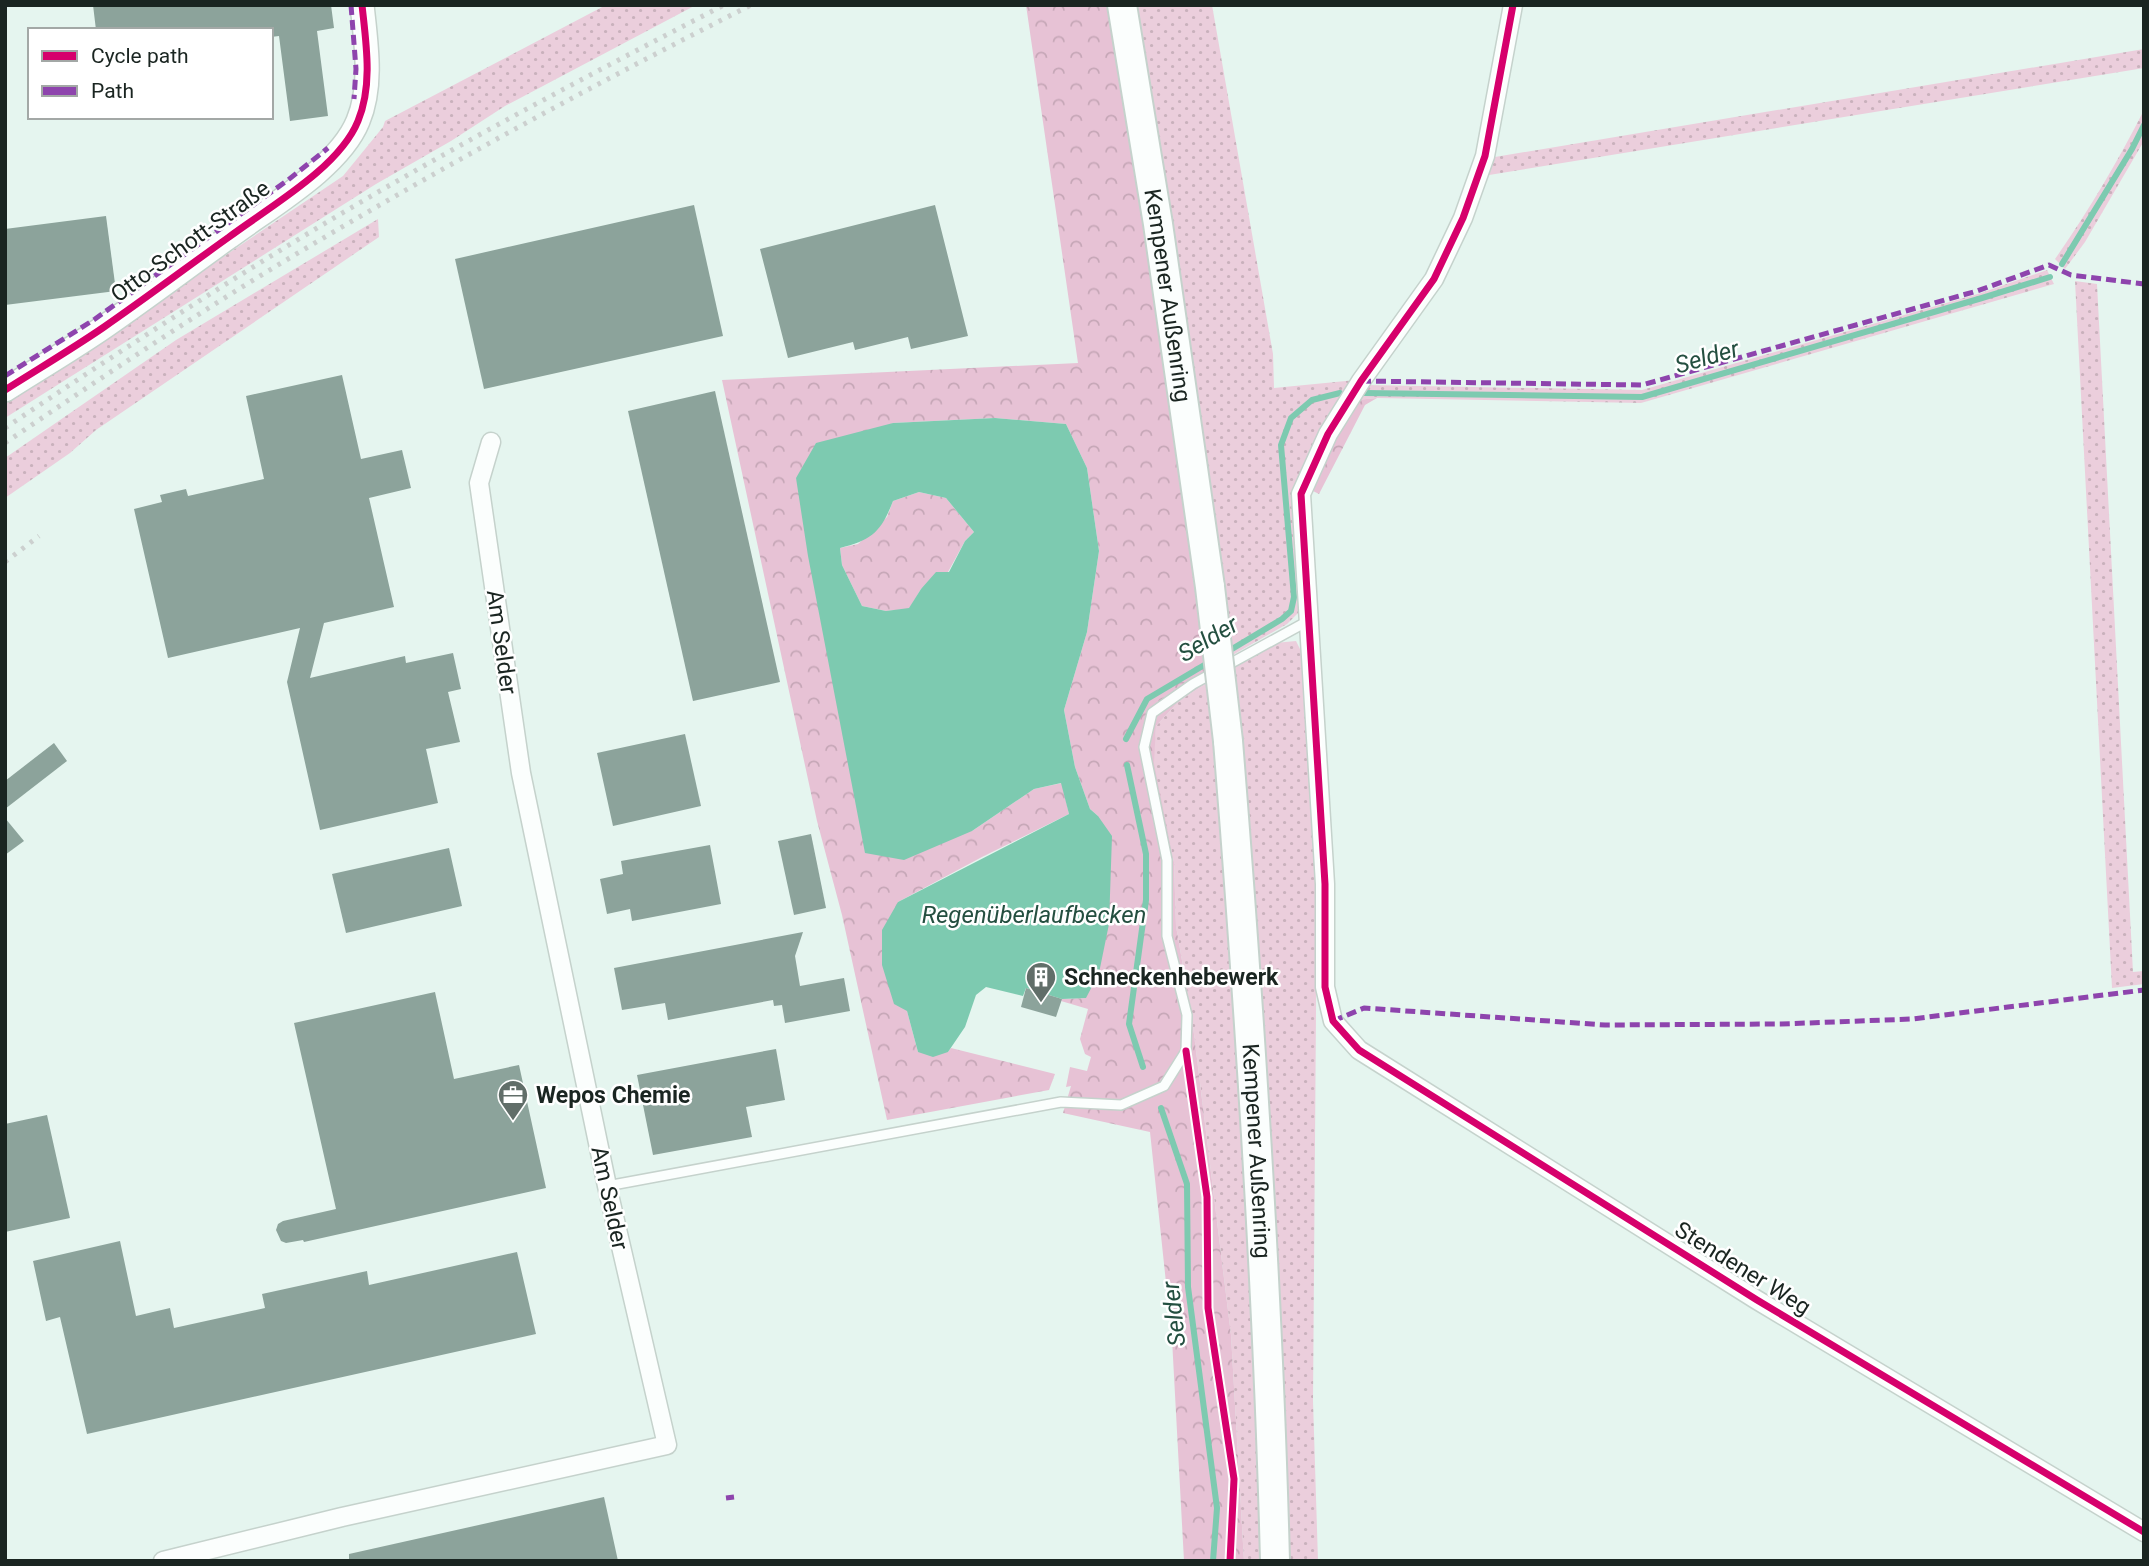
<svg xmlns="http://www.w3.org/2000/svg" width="2149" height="1566" font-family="Roboto,sans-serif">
<defs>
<pattern id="grass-dots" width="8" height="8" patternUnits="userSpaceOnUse" patternTransform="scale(1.75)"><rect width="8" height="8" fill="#ebcedc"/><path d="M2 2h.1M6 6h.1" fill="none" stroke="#c9b1bc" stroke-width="1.8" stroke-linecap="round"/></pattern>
<pattern id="forest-crowns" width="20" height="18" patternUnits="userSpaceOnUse" patternTransform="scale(1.75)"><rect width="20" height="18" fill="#e7c2d5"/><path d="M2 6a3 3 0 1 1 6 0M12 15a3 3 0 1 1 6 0" fill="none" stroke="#c6a7b7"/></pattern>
</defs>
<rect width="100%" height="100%" fill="#e5f5ef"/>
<g fill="url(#grass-dots)">
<path d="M606,5H696L505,106L451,141L376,184L5,418V404L343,176L383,127L385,121Z"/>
<path d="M1135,5H1212L1273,354L1274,388L1356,380L1304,471L1301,597L1299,612L1287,624L1231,656L1226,598Z"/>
<path d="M2144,49V68L1483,176L1489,158Z"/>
<path d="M2144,110V141L2141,146L2085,242L2065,269L2055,259C2088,212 2118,161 2144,110Z"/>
<path d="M378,219L379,237L96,430L70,453L5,498V458L176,340Z"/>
<path d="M2047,270L2054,284L1641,403L1377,398L1356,400L1366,385L1642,390L1981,293Z"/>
<path d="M2075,281L2097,284L2133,972L2144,971V984L2112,988Z"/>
<path d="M1296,641L1306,661L1317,884L1313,1401L1318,1561H1284L1233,668L1275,643Z"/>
<path d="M1207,683L1214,742L1243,1103L1262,1481L1263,1561H1244L1231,1335L1192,1018L1176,926L1174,862L1153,763L1156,726L1180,700Z"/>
</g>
<g fill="url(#forest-crowns)">
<path d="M1026,5H1107L1157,301L1207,683L1180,700L1156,726L1154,763L1174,862L1176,926L1192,1018L1231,1335L1244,1561H1184L1172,1339L1150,1132L1063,1113L1071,1086L1066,1087L1070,1067L1087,1071L1091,1057L1085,1054L1080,1039L1088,1009L1061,1001L1062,999L1086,998L1098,816L1090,809L1075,767L1064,710L1087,632L1099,551L1087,468L1066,424L995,418L893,423L796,478L972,831L1034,789L1062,783L1069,814L982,857L898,902L907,1011L918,1052H948L951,1048L1055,1074L1049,1090L887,1120L842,915L817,821L722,380L1078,363Z"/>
<path d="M1377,398L1365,405L1319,494L1309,489L1317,468L1356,400Z"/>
<path d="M919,492L946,498L974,532L965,541L948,572L921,589L909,609L886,611L862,606L842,565L840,548L858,544L887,517L893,501Z"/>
</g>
<path fill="#7dcab0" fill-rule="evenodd" d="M995,418L1066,424L1087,468L1099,551L1087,632L1064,710L1075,767L1090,809L1098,816L1112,836L1109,924L1099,973L1086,998L1062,999L1026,988L1023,996L986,987L976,995L965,1027L948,1052L933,1057L918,1052L907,1011L894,1004L882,965V930L898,902L1069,814L1061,783L1034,789L972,831L904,860L865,853L808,556L796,478L816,443L893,423ZM919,492L946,498L974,532L965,541L949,572H936L921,589L909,608L886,611L862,606L842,565L840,548C872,540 881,532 893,501Z"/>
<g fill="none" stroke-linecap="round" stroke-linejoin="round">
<g stroke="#7dcab0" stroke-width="6">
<path d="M2062,264L2132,149L2144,125"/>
<path d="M1364,393L1642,397L1982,298L2050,277"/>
<path d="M1227,652L1282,619L1291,611L1294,597L1281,445L1291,418L1312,400L1340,393"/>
<path d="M1126,739L1147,699L1211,661"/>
<path d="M1127,765L1146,854V900L1129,1024L1143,1067"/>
<path d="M1161,1108L1187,1184L1188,1287L1217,1508L1213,1561"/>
</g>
</g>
<g fill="#8ca39b">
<path d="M93,5H331L334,28L317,31L328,116L290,121L279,36L271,37V30H96Z"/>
<path d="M694,205L723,336L484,389L455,259Z"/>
<path d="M935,205L968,336L911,349L908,337L855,350L853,342L788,358L760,249Z"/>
<path d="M106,216L116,291L5,305V229Z"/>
<path d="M342,375L361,459L402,450L411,488L369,498L394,607L324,623L310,678L405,656L406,663L453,653L461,689L448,692L460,742L426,749L438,803L320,830L287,682L300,628L168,658L134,509L162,502L160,495L186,489L188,496L264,479L246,396Z"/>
<path d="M715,391L780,682L693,701L628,411Z"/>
<path d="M685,734L701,806L613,826L597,753Z"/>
<path d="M54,743L67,761L5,809V781Z"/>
<path d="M5,818L24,841L5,855Z"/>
<path d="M811,834L826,908L794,915L778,841Z"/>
<path d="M710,845L721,904L632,921L630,909L607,914L600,879L623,874L621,861Z"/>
<path d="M449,848L462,906L346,933L332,874Z"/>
<path d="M803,932L795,956L800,986L844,978L850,1011L785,1023L782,1005L774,1006L773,1000L668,1020L665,1003L622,1010L614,968Z"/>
<path d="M1026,988L1062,999L1056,1017L1021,1007Z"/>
<path d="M435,992L454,1079L519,1065L546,1188L304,1242L303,1240L286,1243L281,1241L276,1230L278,1224L283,1221L336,1209L294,1023Z"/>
<path d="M776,1049L785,1100L746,1107L752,1137L653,1155L637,1075Z"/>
<path d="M47,1115L70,1218L5,1232V1124Z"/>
<path d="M120,1241L136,1316L170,1308L174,1328L265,1308L262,1294L367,1271L369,1285L517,1252L536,1334L87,1434L60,1317L46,1321L33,1261Z"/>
<path d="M604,1497L618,1561H349V1554Z"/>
</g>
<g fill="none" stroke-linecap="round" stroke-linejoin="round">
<g stroke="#c5d2cc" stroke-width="12">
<path id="service" d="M607,1186L1061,1102L1121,1105L1164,1086L1186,1051L1187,1015L1167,936V860L1144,747L1152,713L1193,684L1308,621"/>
</g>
<g stroke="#c5d2cc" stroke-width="21">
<g id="minor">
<path d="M1513,5L1485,156L1463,218L1434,279L1361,381L1328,434L1301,494L1325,884V987L1333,1021L1359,1050L1757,1300L2144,1532"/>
<path d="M163,1561L342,1517L667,1445L607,1186L521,773L479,483L491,442"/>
</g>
</g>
<g stroke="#c5d2cc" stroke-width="26">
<path id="tertiary" d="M5,390C38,369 72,349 104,327C146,298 187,267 229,237C269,207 339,168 358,121C373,85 366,43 362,5"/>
</g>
<g stroke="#c5d2cc" stroke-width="32">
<g id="primary">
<path id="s1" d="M1122,5L1158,224L1210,587"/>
<path id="s2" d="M1228,741C1250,1014 1268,1287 1275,1561"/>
</g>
</g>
<use href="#service" stroke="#fbfefd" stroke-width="9"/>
<use href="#minor" stroke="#fbfefd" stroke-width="18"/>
<use href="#tertiary" stroke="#fbfefd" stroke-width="23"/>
<use href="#primary" stroke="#fbfefd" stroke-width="28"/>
<g stroke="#ccd0cf" stroke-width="5" stroke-dasharray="3.5 7" stroke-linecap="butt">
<path d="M5,428C129,345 255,263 385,188C496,124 610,64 724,5"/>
<path d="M5,443C92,384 178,326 268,271C425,176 587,88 751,5"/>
<path d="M5,562L39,536"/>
</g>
<g stroke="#c5d2cc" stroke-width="32" stroke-linecap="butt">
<path id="primary-bridge" d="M1210,587L1228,741"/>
</g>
<use href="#primary-bridge" stroke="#fbfefd" stroke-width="28"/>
<g stroke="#8e44ad" stroke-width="5" stroke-dasharray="10 5" stroke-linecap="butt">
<path d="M351,5L356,69L354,99"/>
<path d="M5,376L95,319L288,180L328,148"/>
<path d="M1361,381L1642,385L1977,291L2049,265L2071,275L2144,284"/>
<path d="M1333,1021L1364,1008L1605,1025L1781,1024L1912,1019L2144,990"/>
<path d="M726,1498L734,1497"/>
</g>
<g stroke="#fff" stroke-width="11">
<g id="cycleway">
<path d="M1513,5L1485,156L1463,218L1434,279L1361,381L1328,434L1301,494L1325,884V987L1333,1021L1359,1050L1757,1300L2144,1532"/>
<path d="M5,390C38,369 72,349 104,327C146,298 187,267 229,237C269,207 339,168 358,121C373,85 366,43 362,5"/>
<path d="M1186,1051L1207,1197L1208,1308L1234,1479L1230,1561"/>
</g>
</g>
<use href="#cycleway" stroke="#d6006c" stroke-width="7"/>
</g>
<defs>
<g id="building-pin" transform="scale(1.575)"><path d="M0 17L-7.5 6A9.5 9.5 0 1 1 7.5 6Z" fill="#616e69" stroke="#fff"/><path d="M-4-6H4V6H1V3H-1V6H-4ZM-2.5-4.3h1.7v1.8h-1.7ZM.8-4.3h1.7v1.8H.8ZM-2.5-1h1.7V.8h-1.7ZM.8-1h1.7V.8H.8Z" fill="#fff"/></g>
<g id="office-pin" transform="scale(1.575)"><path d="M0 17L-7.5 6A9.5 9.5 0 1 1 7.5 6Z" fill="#616e69" stroke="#fff"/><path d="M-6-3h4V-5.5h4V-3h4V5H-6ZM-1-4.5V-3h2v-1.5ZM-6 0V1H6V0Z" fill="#fff"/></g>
</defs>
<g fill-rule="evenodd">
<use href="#building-pin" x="1041" y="977"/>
<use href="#office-pin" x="513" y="1095"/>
</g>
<g text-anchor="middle" stroke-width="5" stroke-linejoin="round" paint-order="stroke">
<g font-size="23" fill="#1a2521" stroke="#fff">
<text transform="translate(190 241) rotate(-36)" y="8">Otto-Schott-Straße</text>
<text dy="8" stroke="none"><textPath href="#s1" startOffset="294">Kempener Außenring</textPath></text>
<text transform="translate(502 642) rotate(82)" y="8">Am Selder</text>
<text dy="8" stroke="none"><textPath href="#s2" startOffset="411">Kempener Außenring</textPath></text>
<text transform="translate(610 1198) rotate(78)" y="8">Am Selder</text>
<text transform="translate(1743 1268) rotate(32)" y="8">Stendener Weg</text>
</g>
<g font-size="23" font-weight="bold" fill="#1a2521" stroke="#fff" text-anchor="start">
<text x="1064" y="985">Schneckenhebewerk</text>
<text x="536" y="1103">Wepos Chemie</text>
</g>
<g font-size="24" font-style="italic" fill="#244f40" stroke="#fff">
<text transform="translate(1707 357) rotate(-16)" y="8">Selder</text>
<text transform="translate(1208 639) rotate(-31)" y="8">Selder</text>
<text x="1034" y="923">Regenüberlaufbecken</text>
<text transform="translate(1174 1314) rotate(-96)" y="8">Selder</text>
</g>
</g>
<rect width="2149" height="1566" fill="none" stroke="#1a2521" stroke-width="14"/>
<rect x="28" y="28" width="245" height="91" fill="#ffffff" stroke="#a3a8a6" stroke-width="2"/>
<rect x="42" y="51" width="35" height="10" fill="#d6006c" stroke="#a3a8a6" stroke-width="2"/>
<text x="91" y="63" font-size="21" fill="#1a2521">Cycle path</text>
<rect x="42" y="86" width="35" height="10" fill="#8e44ad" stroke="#a3a8a6" stroke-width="2"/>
<text x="91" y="98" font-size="21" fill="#1a2521">Path</text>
</svg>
